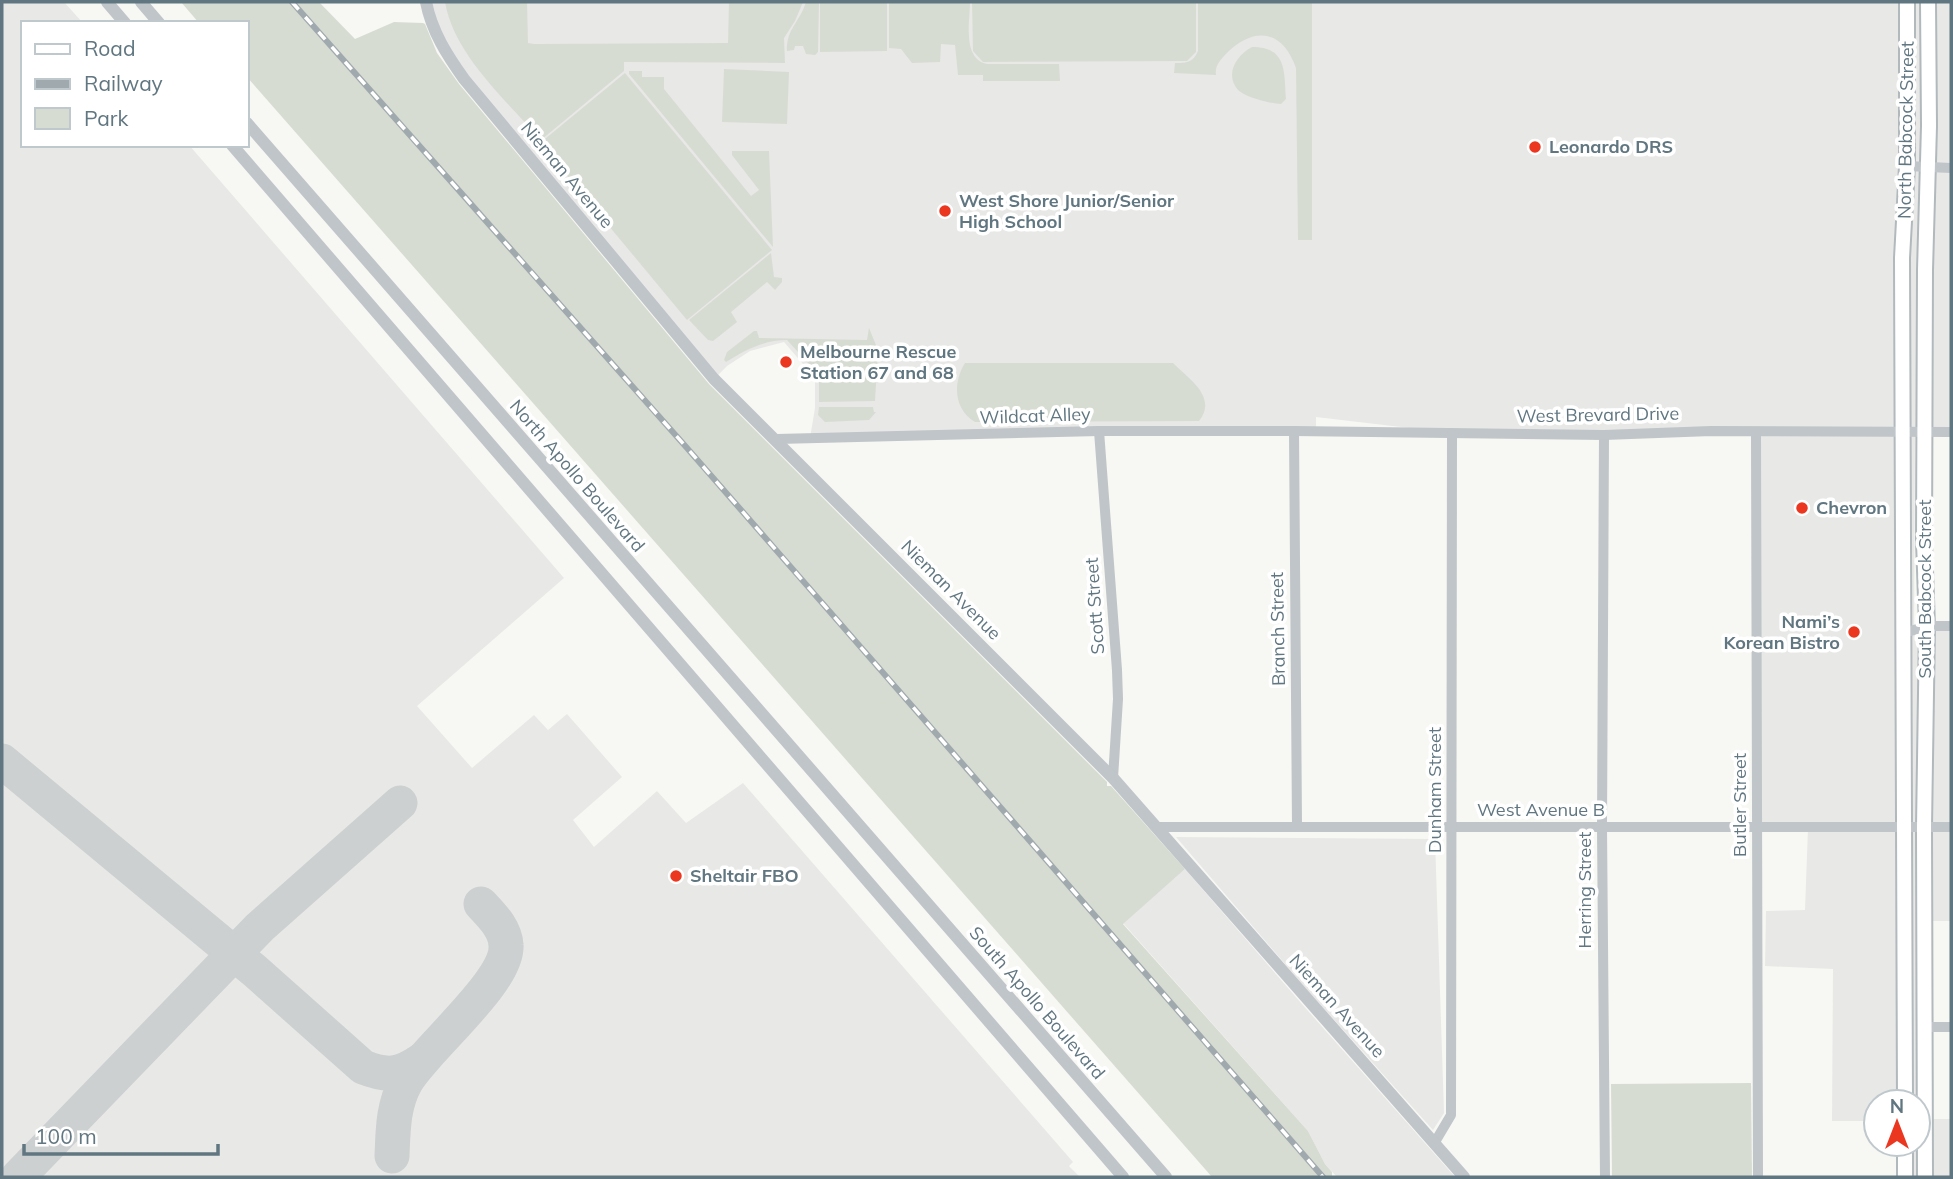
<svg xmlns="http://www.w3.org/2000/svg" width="1953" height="1179" font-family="Mulish,sans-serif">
<rect width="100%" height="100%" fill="#f7f7f3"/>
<g fill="#e8e8e7">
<path d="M2,2H64L83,23H23V145H189L564,578L417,706L472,768L534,715L548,730L567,714L622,777L573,820L594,847L657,791L686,823L743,783L1073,1162L1069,1166L1080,1177H2Z"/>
<path d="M426,2H1951V432L1915,437L1914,627L1951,629V921H1931L1929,1119H1951V1177H1897V1144H1918V1102H1876V1121H1832L1833,969L1765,966L1766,911L1805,910L1808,828H1757L1756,433H1452L1316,417V431L810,438L815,408V378L784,342L750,351L727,366L714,379L464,79Z"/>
<path d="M1176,837L1435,839L1444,1113L1433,1130L1310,993Z"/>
<path d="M1185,869L1301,1003L1455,1177H1337L1325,1164L1308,1131L1123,923Z"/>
</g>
<g fill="#d7dcd2">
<path d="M181,2H319L355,39L394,22L423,23L425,24L437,53L459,84L709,384L1107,782V786H1111L1185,869L1123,924L1308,1131L1325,1164L1332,1172V1177H1212L247,77V23H199Z"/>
<path d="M445,2H527L528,43L534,44L728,43L729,2H803L795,21L784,38L785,63L624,62V71L541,140C507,101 454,55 445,2Z"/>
<path d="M806,2H819L818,52L815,55L806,54L803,46H795L794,50L787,51C786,29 800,22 806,2Z"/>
<path d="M820,2H887V51L820,52Z"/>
<path d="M889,2H970C970,21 962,59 987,64H1059L1060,81H983V75H958L955,45L941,44L940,62L912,63L901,49L889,48Z"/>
<path d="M972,2H1196V52L1187,61L983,62L973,51Z"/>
<path d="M1198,2H1312V240H1298L1296,68C1282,28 1252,26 1224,56C1219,62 1215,66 1216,75L1174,73L1175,63C1186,63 1193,63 1198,51Z"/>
<path d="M1252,47C1287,47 1284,71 1286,99L1281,104C1271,104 1245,97 1238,90C1224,74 1237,55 1252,47Z"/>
<path d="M724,69L789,72L787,124L722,122Z"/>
<path d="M629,71H642V77H664V89L751,196L759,190L732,155V151H769L773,247L629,74Z"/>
<path d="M625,73L772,250L687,320L540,143Z"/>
<path d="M771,253L774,277L782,278V282L775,290L767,282L731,312L737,322L713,341L708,340L689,320Z"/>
<path d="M869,328L878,350L875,401L819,402V375L787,340C764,340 745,350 726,362L724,360L727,352L754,331H757L759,338L867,340Z"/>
<path d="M965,363H1173C1189,379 1218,397 1199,421L975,422C953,409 953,382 965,363Z"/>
<path d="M819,407H873L874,412H876L869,420L825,422L818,415Z"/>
<path d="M1751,1083L1752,1177H1612L1611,1084Z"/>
</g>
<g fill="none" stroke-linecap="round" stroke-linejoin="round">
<g stroke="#ccd0d0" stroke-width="35">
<path d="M2,761L255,971L363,1067C388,1077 400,1075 422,1060"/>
<path d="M392,1156C393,1130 393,1105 406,1082C425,1049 509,981 506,945C505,928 492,916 481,904"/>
<path d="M18,1177L260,927L400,803"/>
</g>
<g stroke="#b1b9bd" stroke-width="18">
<g id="secondary">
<path d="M1905,1102L1902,258L1907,166V2"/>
<path d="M1905,1144V1177"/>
<path d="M1925,1177L1924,827L1927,626L1924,542L1925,270L1929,126L1928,2"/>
</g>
</g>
<g stroke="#bfc5c8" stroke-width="10">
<path d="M1907,166L1951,168"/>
<path d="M1099,431L1117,670L1118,699L1113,778"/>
<path d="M1294,431L1297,826"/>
<path d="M1756,432L1758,1177"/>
<path d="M1604,435L1602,827L1605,1177"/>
<path d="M777,439L1099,431H1294L1604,435L1711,431L1951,432"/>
<path d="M1904,633L1927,626H1951"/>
<path d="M1158,827H1951"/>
<path d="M1926,1027H1951"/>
<path d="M1435,1142L1451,1115L1452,433"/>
</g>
<g stroke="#bfc5c8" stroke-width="12">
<path d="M107,2L125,23"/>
<path d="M141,2L159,23"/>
<path d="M426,2C432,32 447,55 464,79L714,379L1113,778L1464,1177"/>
<path d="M247,123L1166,1177"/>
<path d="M232,145L1123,1177"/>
</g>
<use href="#secondary" stroke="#fff" stroke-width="14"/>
<g stroke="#a0a9ae" stroke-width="6">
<path id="rail" d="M292,2L687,448L1323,1177"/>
</g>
<use href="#rail" stroke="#fff" stroke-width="3.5" stroke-dasharray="10" stroke-linecap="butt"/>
</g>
<g fill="#eb3720" stroke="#fff" stroke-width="2.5">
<circle cx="1535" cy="147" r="7"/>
<circle cx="945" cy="211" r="7"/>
<circle cx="786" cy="362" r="7"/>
<circle cx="1802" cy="508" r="7"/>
<circle cx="1854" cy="632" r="7"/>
<circle cx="676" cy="876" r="7"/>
</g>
<g text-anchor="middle" stroke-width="7" stroke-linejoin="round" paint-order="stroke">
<g font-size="18" fill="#607680" stroke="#fff">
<text transform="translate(1906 130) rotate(-89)" y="6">North Babcock Street</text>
<text transform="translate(567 175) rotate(50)" y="6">Nieman Avenue</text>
<text transform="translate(1598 415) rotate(-1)" y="6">West Brevard Drive</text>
<text transform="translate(1035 416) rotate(-2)" y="6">Wildcat Alley</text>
<text transform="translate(577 476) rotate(49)" y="6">North Apollo Boulevard</text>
<text transform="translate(1925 589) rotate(-90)" y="6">South Babcock Street</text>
<text transform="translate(951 590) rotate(45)" y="6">Nieman Avenue</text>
<text transform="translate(1095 606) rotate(-94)" y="6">Scott Street</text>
<text transform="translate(1278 629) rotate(-91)" y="6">Branch Street</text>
<text transform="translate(1435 790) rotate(-90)" y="6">Dunham Street</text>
<text transform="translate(1740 805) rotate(-90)" y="6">Butler Street</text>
<text x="1541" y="816">West Avenue B</text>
<text transform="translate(1585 890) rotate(-90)" y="6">Herring Street</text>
<text transform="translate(1037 1003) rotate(49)" y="6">South Apollo Boulevard</text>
<text transform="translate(1337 1006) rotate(48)" y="6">Nieman Avenue</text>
</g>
<g font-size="18" font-weight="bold" fill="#607680" stroke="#fff" text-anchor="start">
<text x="1549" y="153">Leonardo DRS</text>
<text x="959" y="207">West Shore Junior/Senior<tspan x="959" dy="21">High School</tspan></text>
<text x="800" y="358">Melbourne Rescue<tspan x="800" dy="21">Station 67 and 68</tspan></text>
<text x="1816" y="514">Chevron</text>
<text x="1840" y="628" text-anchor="end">Nami’s<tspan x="1840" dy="21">Korean Bistro</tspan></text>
<text x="690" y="882">Sheltair FBO</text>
</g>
</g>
<rect width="1953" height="1179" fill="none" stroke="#607680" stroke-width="7"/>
<rect x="21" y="21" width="228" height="126" fill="#ffffff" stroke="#bfc8cc" stroke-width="2"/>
<rect x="35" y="44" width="35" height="10" fill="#ffffff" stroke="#bfc8cc" stroke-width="2"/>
<text x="84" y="56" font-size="21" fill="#607680">Road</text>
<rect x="35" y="79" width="35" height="10" fill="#a0a9ae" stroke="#bfc8cc" stroke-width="2"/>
<text x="84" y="91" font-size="21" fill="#607680">Railway</text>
<rect x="35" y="108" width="35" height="21" fill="#d7dcd2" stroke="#bfc8cc" stroke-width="2"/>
<text x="84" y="126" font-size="21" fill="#607680">Park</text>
<g transform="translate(1897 1123)"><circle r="33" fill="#ffffff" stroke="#bfc8cc" stroke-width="2"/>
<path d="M0-5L12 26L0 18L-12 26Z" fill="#eb3720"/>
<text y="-10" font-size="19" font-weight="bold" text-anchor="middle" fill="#607680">N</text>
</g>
<path d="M24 1144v10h194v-10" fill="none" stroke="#607680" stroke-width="3.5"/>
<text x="35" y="1144" font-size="21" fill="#607680" stroke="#ffffff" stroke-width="5" paint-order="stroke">100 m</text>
</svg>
